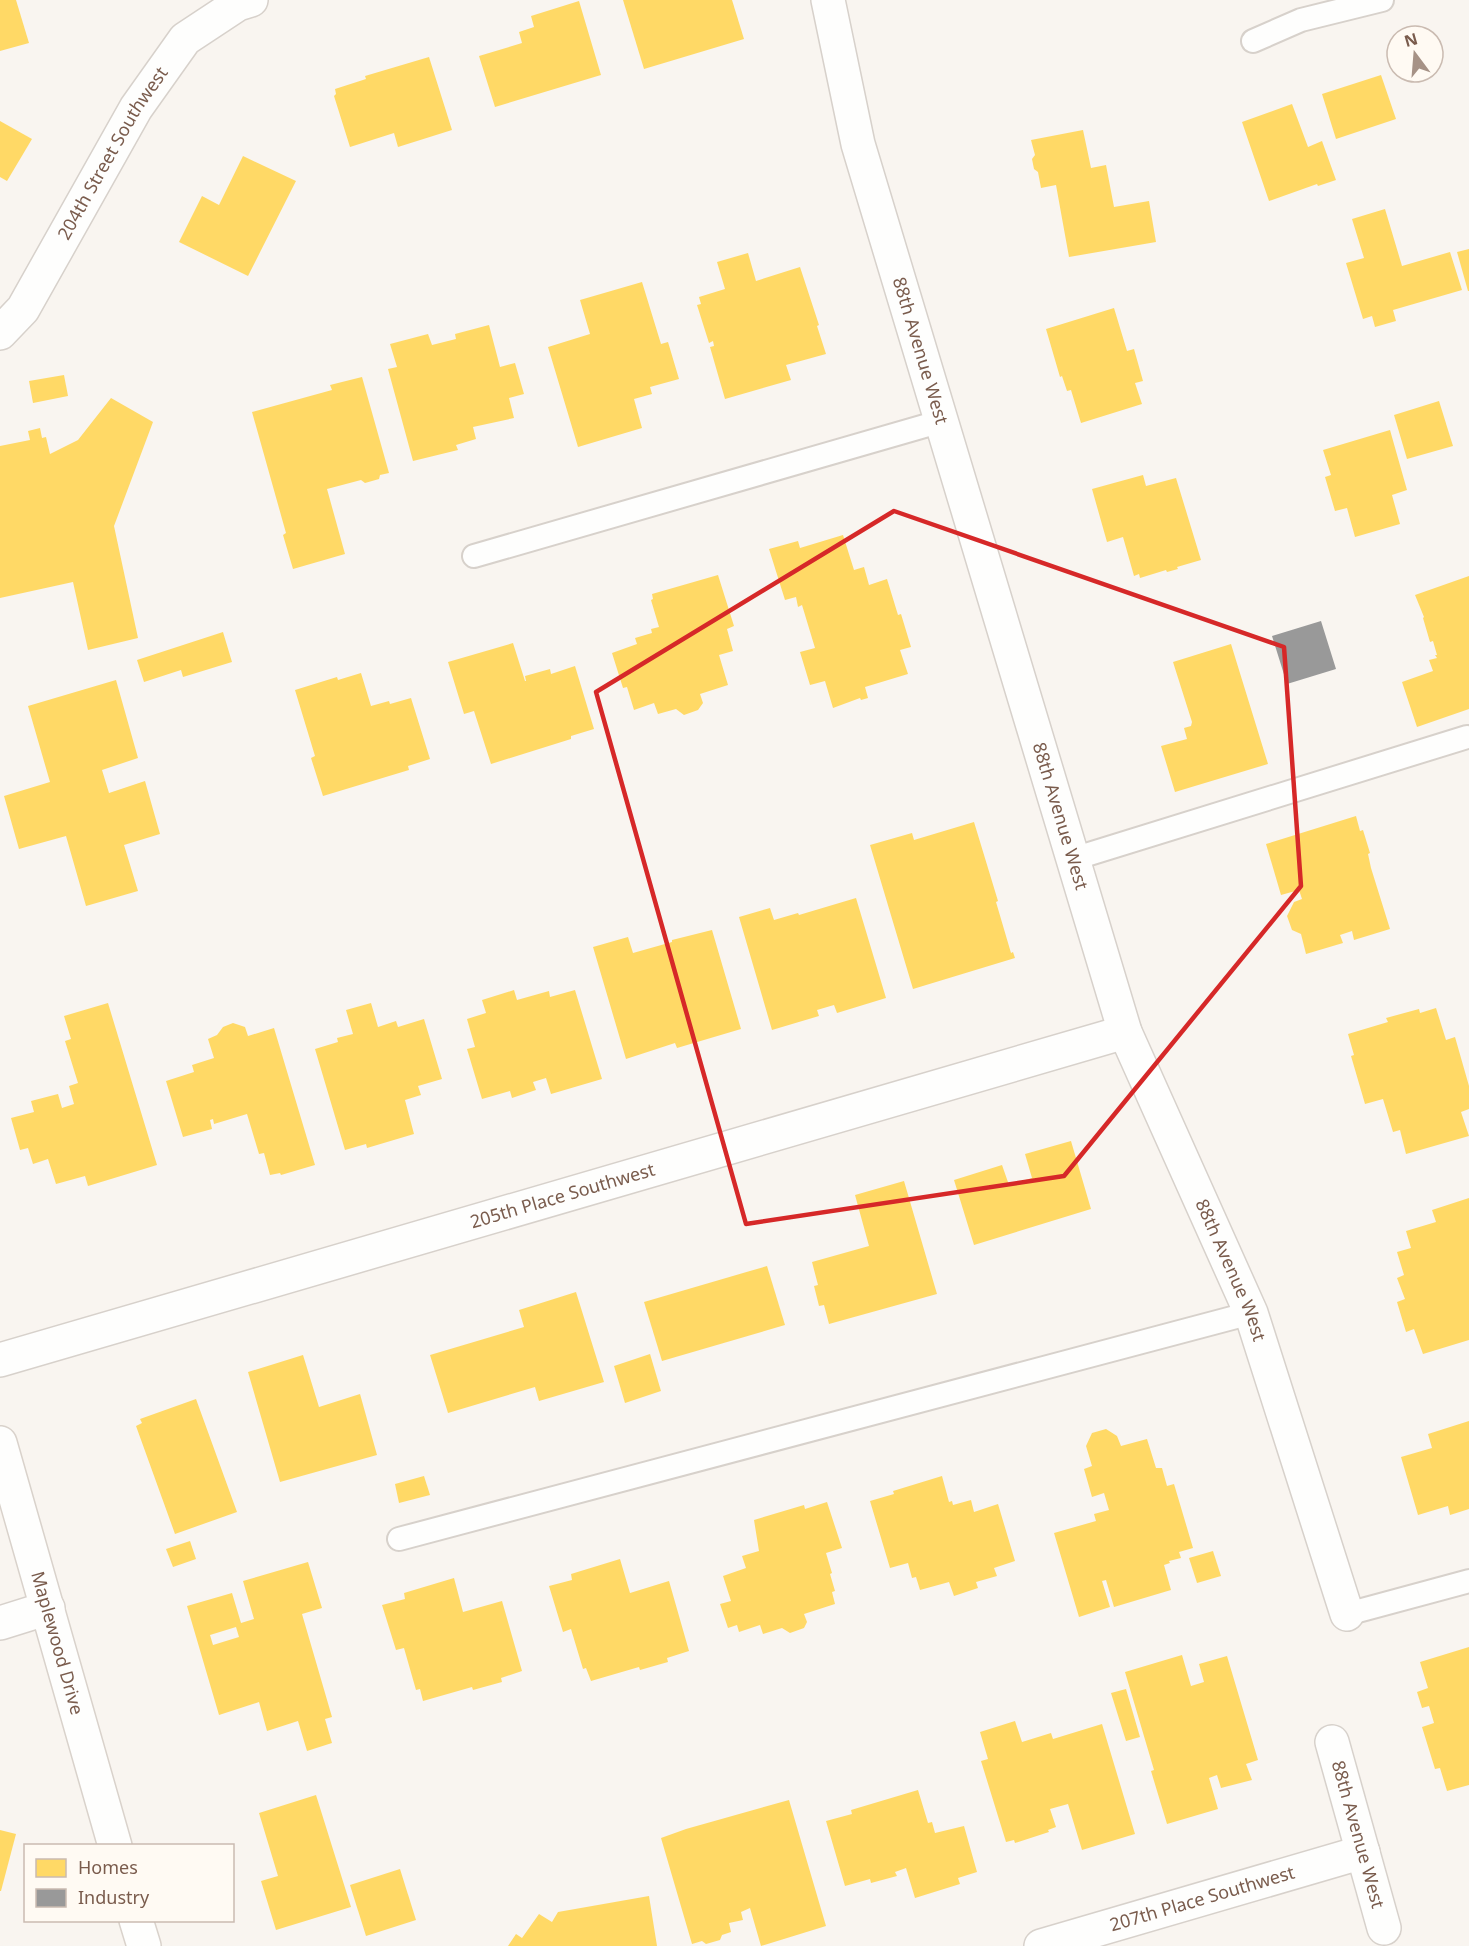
<svg xmlns="http://www.w3.org/2000/svg" width="1469" height="1946" font-family="'Noto Sans',sans-serif">
<rect width="100%" height="100%" fill="#f9f5f0"/>
<g fill="#ffd966" fill-rule="evenodd">
<path d="M0,0H16L29,43L0,51Z"/>
<path d="M623,0H732L744,39L644,69Z"/>
<path d="M579,1L601,75L495,107L479,56L522,43L519,32L534,27L531,16Z"/>
<path d="M429,57L452,130L398,147L394,133L350,147L334,96L336,94L335,89L366,79L365,76Z"/>
<path d="M1381,75L1396,119L1336,139L1322,94Z"/>
<path d="M1292,104L1308,147L1322,141L1336,180L1318,186L1317,184L1269,201L1242,122Z"/>
<path d="M0,121L32,139L7,181L0,177Z"/>
<path d="M1083,130L1091,168L1106,165L1114,207L1149,201L1156,242L1069,257L1056,185L1041,188L1038,172L1034,169L1032,159L1035,155L1031,140Z"/>
<path d="M243,156L296,181L248,276L179,242L202,196L219,205Z"/>
<path d="M1385,209L1402,266L1450,252L1462,290L1393,310L1396,321L1375,327L1372,316L1363,319L1346,263L1364,258L1352,219Z"/>
<path d="M1469,249V291H1468L1457,252Z"/>
<path d="M748,253L756,281L800,267L819,325L817,326L826,354L786,365L791,380L725,399L710,347L714,346L713,341L709,343L697,305L701,304L699,297L725,289L717,262Z"/>
<path d="M642,282L661,344L668,342L679,379L650,387L652,394L634,399L642,428L578,447L548,347L590,334L580,300Z"/>
<path d="M1114,308L1127,351L1134,349L1143,381L1135,383L1142,404L1081,423L1071,390L1067,391L1062,376L1060,377L1046,329Z"/>
<path d="M489,325L500,367L515,363L524,394L509,398L514,418L473,427L476,439L456,445L458,450L413,461L388,369L397,367L390,344L428,334L432,345L456,339L455,334Z"/>
<path d="M64,375L68,396L33,403L29,381Z"/>
<path d="M362,377L389,473L380,475L379,479L365,483L361,480L327,489L345,554L293,569L283,535L286,533L252,412L332,390L330,385Z"/>
<path d="M111,398L153,422L114,526L138,638L88,650L73,582L0,598V446L30,440L28,431L40,428L42,438L46,437L50,454L78,440Z"/>
<path d="M1439,401L1453,446L1407,459L1394,415Z"/>
<path d="M1390,430L1407,490L1392,495L1400,524L1355,537L1347,508L1335,511L1325,477L1331,475L1323,450Z"/>
<path d="M1143,475L1146,486L1176,478L1201,560L1177,567L1178,569L1167,572L1166,570L1140,578L1139,574L1134,576L1123,537L1107,542L1092,489Z"/>
<path d="M843,535L854,570L864,567L869,585L887,579L898,615L901,614L911,647L900,650L908,674L865,687L868,698L861,700L860,698L833,708L825,681L810,685L800,652L815,648L802,605L798,607L796,597L785,600L769,549L798,541L800,548Z"/>
<path d="M718,575L734,626L727,629L733,651L719,655L728,685L700,694L703,703L698,710L684,715L676,709L658,714L654,703L634,710L627,687L623,688L612,653L637,644L635,638L652,633L651,629L659,627L651,600L653,599L652,594Z"/>
<path d="M1469,576V709L1417,727L1402,682L1433,671L1429,660L1437,658L1435,655H1437L1433,641L1430,642L1423,618L1424,617L1415,595Z"/>
<path d="M223,632L232,662L183,677L181,670L144,682L137,660Z"/>
<path d="M513,643L525,681H526L525,676L550,669L551,674L575,666L594,729L571,736V739L491,764L474,711L464,714L448,662Z"/>
<path d="M1231,644L1268,764L1175,792L1161,746L1187,739L1184,728L1191,726L1192,722L1173,662Z"/>
<path d="M361,673L371,706L389,701L390,704L411,698L430,759L408,766L409,770L323,796L311,758L315,756L295,690L337,677L338,680Z"/>
<path d="M116,680L138,758L102,770L109,793L145,781L160,834L124,845L138,891L86,906L66,836L19,849L4,796L50,782L28,706Z"/>
<path d="M1356,816L1360,831L1363,830L1370,853L1368,854L1371,868L1390,929L1354,940L1352,931L1340,935L1343,943L1306,954L1301,934L1292,930L1287,916L1294,902L1302,899L1299,890L1281,895L1266,844Z"/>
<path d="M974,822L998,901L996,902L1011,953L1013,952L1015,958L913,989L870,845L912,833L914,840Z"/>
<path d="M856,898L886,998L837,1013L834,1005L817,1010L819,1016L772,1030L739,917L770,908L774,920L798,913L799,915Z"/>
<path d="M712,930L741,1029L677,1048L675,1043L626,1059L593,947L628,937L633,953L672,942V940Z"/>
<path d="M514,990L517,1000L549,991L550,997L575,990L602,1079L551,1094L546,1078L533,1082L536,1090L512,1098L510,1091L482,1099L467,1049L475,1047L467,1019L486,1013L482,1000Z"/>
<path d="M108,1003L157,1165L88,1186L85,1176L56,1184L48,1159L33,1164L28,1148L20,1150L11,1118L34,1112L31,1101L58,1094L62,1108L74,1104L69,1086L78,1083L65,1041L71,1039L64,1016Z"/>
<path d="M371,1003L378,1027L396,1021L398,1027L424,1019L442,1079L418,1086L421,1095L405,1100L414,1134L367,1148L366,1144L345,1150L315,1049L338,1042L337,1038L353,1034L346,1010Z"/>
<path d="M1436,1008L1446,1040L1455,1037L1469,1086V1109L1461,1112L1469,1136L1406,1154L1400,1130L1393,1132L1383,1099L1365,1104L1351,1056L1354,1055L1348,1034L1388,1022L1386,1018L1419,1009L1420,1013Z"/>
<path d="M233,1023L245,1027L248,1036L274,1028L315,1165L281,1175L280,1173L270,1175L264,1153L259,1154L247,1114L214,1124L213,1119L210,1120L212,1129L183,1137L166,1081L194,1072L192,1065L214,1058L208,1039L217,1035L223,1027Z"/>
<path d="M1071,1141L1091,1209L974,1245L954,1180L1002,1165L1009,1185L1032,1178L1025,1154Z"/>
<path d="M904,1181L937,1294L829,1324L824,1305L819,1306L814,1286L818,1285L812,1262L869,1246L855,1195Z"/>
<path d="M1469,1198V1340L1423,1354L1414,1329L1406,1332L1397,1302L1405,1299L1397,1278L1404,1275L1397,1252L1411,1248L1406,1231L1436,1222L1432,1210Z"/>
<path d="M767,1266L785,1325L662,1361L644,1302Z"/>
<path d="M576,1292L604,1382L539,1401L535,1387L448,1413L430,1355L524,1327L519,1310Z"/>
<path d="M650,1354L661,1391L625,1403L614,1366Z"/>
<path d="M303,1355L319,1407L360,1394L377,1455L280,1482L248,1372Z"/>
<path d="M196,1399L237,1512L175,1534L136,1426L142,1423L140,1419Z"/>
<path d="M1469,1421V1509L1450,1515L1448,1506L1418,1515L1401,1457L1432,1448L1428,1434Z"/>
<path d="M1106,1429L1117,1436L1121,1446L1147,1439L1156,1468H1162L1167,1486L1174,1484L1193,1548L1179,1552L1181,1558L1169,1561L1170,1563L1164,1565L1171,1590L1114,1607L1106,1580L1102,1581L1110,1607L1079,1617L1054,1533L1096,1521L1094,1514L1109,1510L1104,1493L1092,1497L1084,1469L1092,1466L1086,1446L1092,1433Z"/>
<path d="M424,1476L430,1495L399,1503L395,1484Z"/>
<path d="M942,1476L949,1502L952,1501L953,1505L971,1500L974,1512L998,1504L1015,1561L994,1568L997,1576L976,1582L978,1588L954,1596L949,1582L920,1590L916,1577L912,1578L908,1563L890,1568L870,1501L894,1494L893,1491Z"/>
<path d="M827,1502L842,1548L826,1553L832,1573L830,1574L835,1591L832,1592L835,1604L804,1614L807,1622L804,1628L790,1633L782,1628L763,1634L760,1625L739,1632L737,1625L728,1628L720,1604L731,1601L723,1576L746,1568L742,1556L759,1551L754,1520L804,1505L805,1509Z"/>
<path d="M190,1541L196,1559L173,1567L166,1549Z"/>
<path d="M1213,1551L1221,1576L1197,1583L1189,1558Z"/>
<path d="M620,1559L630,1593L669,1581L689,1651L667,1658L668,1662L640,1670L639,1667L591,1681L586,1668L583,1669L571,1629L563,1632L549,1586L572,1580L571,1574Z"/>
<path d="M308,1562L322,1608L302,1614L332,1717L325,1719L332,1743L307,1751L298,1721L267,1731L259,1702L219,1715L187,1606L232,1593L241,1623L254,1619L243,1581ZM236,1627L239,1637L213,1645L210,1635Z"/>
<path d="M454,1578L463,1612L502,1601L522,1671L501,1678L502,1682L473,1690L472,1687L423,1701L420,1689L416,1690L404,1648L396,1650L382,1605L405,1599L404,1593Z"/>
<path d="M1469,1647V1785L1447,1791L1440,1768L1435,1769L1422,1727L1434,1723L1429,1706L1422,1708L1417,1692L1428,1688L1420,1662Z"/>
<path d="M1182,1655L1191,1686L1204,1682L1199,1664L1227,1656L1258,1760L1246,1764L1252,1780L1221,1788L1217,1775L1209,1778L1218,1809L1167,1824L1151,1771L1154,1770L1125,1672Z"/>
<path d="M1126,1689L1140,1737L1126,1741L1111,1693Z"/>
<path d="M1015,1721L1022,1742L1051,1733L1053,1739L1102,1724L1135,1834L1082,1850L1068,1804L1050,1809L1056,1827L1048,1830L1049,1832L1015,1843L1014,1840L1006,1842L981,1761L988,1759L980,1732Z"/>
<path d="M918,1790L928,1823L932,1822L935,1833L964,1826L977,1872L958,1878L960,1884L915,1898L906,1868L895,1872L897,1876L871,1883L870,1879L845,1886L826,1821L852,1814L851,1810Z"/>
<path d="M316,1795L351,1907L276,1930L261,1881L278,1876L259,1813Z"/>
<path d="M789,1800L826,1926L761,1946L750,1908L741,1912L743,1920L729,1923L731,1932L722,1935L720,1940L706,1944L702,1941L692,1944L661,1838L686,1829Z"/>
<path d="M0,1830L16,1834L1,1891H0Z"/>
<path d="M400,1869L416,1920L366,1936L350,1885Z"/>
<path d="M649,1896L657,1946H508L516,1934L522,1938L539,1914L552,1922L558,1912Z"/>
</g>
<path fill="#999" d="M1321,621L1336,669L1287,684L1272,636Z"/>
<g fill="none" stroke-linecap="round" stroke-linejoin="round">
<g stroke="#d7d1cb" stroke-width="26">
<g id="lane">
<path d="M1253,41L1301,20L1382,0"/>
<path d="M474,556L942,421"/>
<path d="M1073,859L1467,737"/>
<path d="M399,1539L1251,1313"/>
<path d="M1347,1614L1469,1581"/>
</g>
</g>
<g stroke="#d7d1cb" stroke-width="36">
<g id="street">
<path id="s1" d="M828,0L858,144L1125,1032L1251,1313L1347,1614"/>
<path id="s2" d="M0,333L23,309L136,108L185,39L238,4L251,0"/>
<path id="s3" d="M0,1360L1125,1032"/>
<path d="M0,1623L48,1608"/>
<path id="s4" d="M1332,1742L1384,1928"/>
<path id="s5" d="M1041,1946L1363,1852"/>
</g>
</g>
<g stroke="#d9d2cb" stroke-width="36">
<g id="secondary">
<path id="s6" d="M0,1443L115,1846"/>
<path d="M136,1920L144,1946"/>
</g>
</g>
<use href="#lane" stroke="#fefefd" stroke-width="22"/>
<use href="#street" stroke="#fefefd" stroke-width="33"/>
<use href="#secondary" stroke="#fefefd" stroke-width="33"/>
</g>
<path fill="none" stroke="#d62828" stroke-width="4.5" stroke-linejoin="round" d="M894,511L1284,647L1301,886L1064,1176L746,1224L596,692Z"/>
<g text-anchor="middle" stroke-width="6" stroke-linejoin="round" paint-order="stroke">
<g font-size="18" fill="#7a5c4d" stroke="#fffaf3">
<text dy="6" stroke="none"><textPath href="#s2" startOffset="213">204th Street Southwest</textPath></text>
<text dy="6" stroke="none"><textPath href="#s1" startOffset="363">88th Avenue West</textPath></text>
<text dy="6" stroke="none"><textPath href="#s1" startOffset="849">88th Avenue West</textPath></text>
<text dy="6" stroke="none"><textPath href="#s3" startOffset="586">205th Place Southwest</textPath></text>
<text dy="6" stroke="none"><textPath href="#s1" startOffset="1335">88th Avenue West</textPath></text>
<text dy="6" stroke="none"><textPath href="#s6" startOffset="208">Maplewood Drive</textPath></text>
<text dy="6" stroke="none"><textPath href="#s4" startOffset="96">88th Avenue West</textPath></text>
<text dy="6" stroke="none"><textPath href="#s5" startOffset="168">207th Place Southwest</textPath></text>
</g>
</g>
<rect x="24" y="1844" width="210" height="78" fill="#fffaf3" stroke="#cabbb1" stroke-width="1.5"/>
<rect x="36" y="1859" width="30" height="18" fill="#ffd966" stroke="#cabbb1" stroke-width="1.5"/>
<text x="78" y="1874" font-size="18" fill="#7a5c4d">Homes</text>
<rect x="36" y="1889" width="30" height="18" fill="#999999" stroke="#cabbb1" stroke-width="1.5"/>
<text x="78" y="1904" font-size="18" fill="#7a5c4d">Industry</text>
<g transform="translate(1415 54) rotate(344)"><circle r="28" fill="#fffaf3" stroke="#cabbb1" stroke-width="1.5"/>
<path d="M0-4.5L10 22L0 15L-10 22Z" fill="#a69286"/>
<text y="-9" font-size="16" font-weight="bold" text-anchor="middle" fill="#7a5c4d">N</text>
</g>
</svg>
